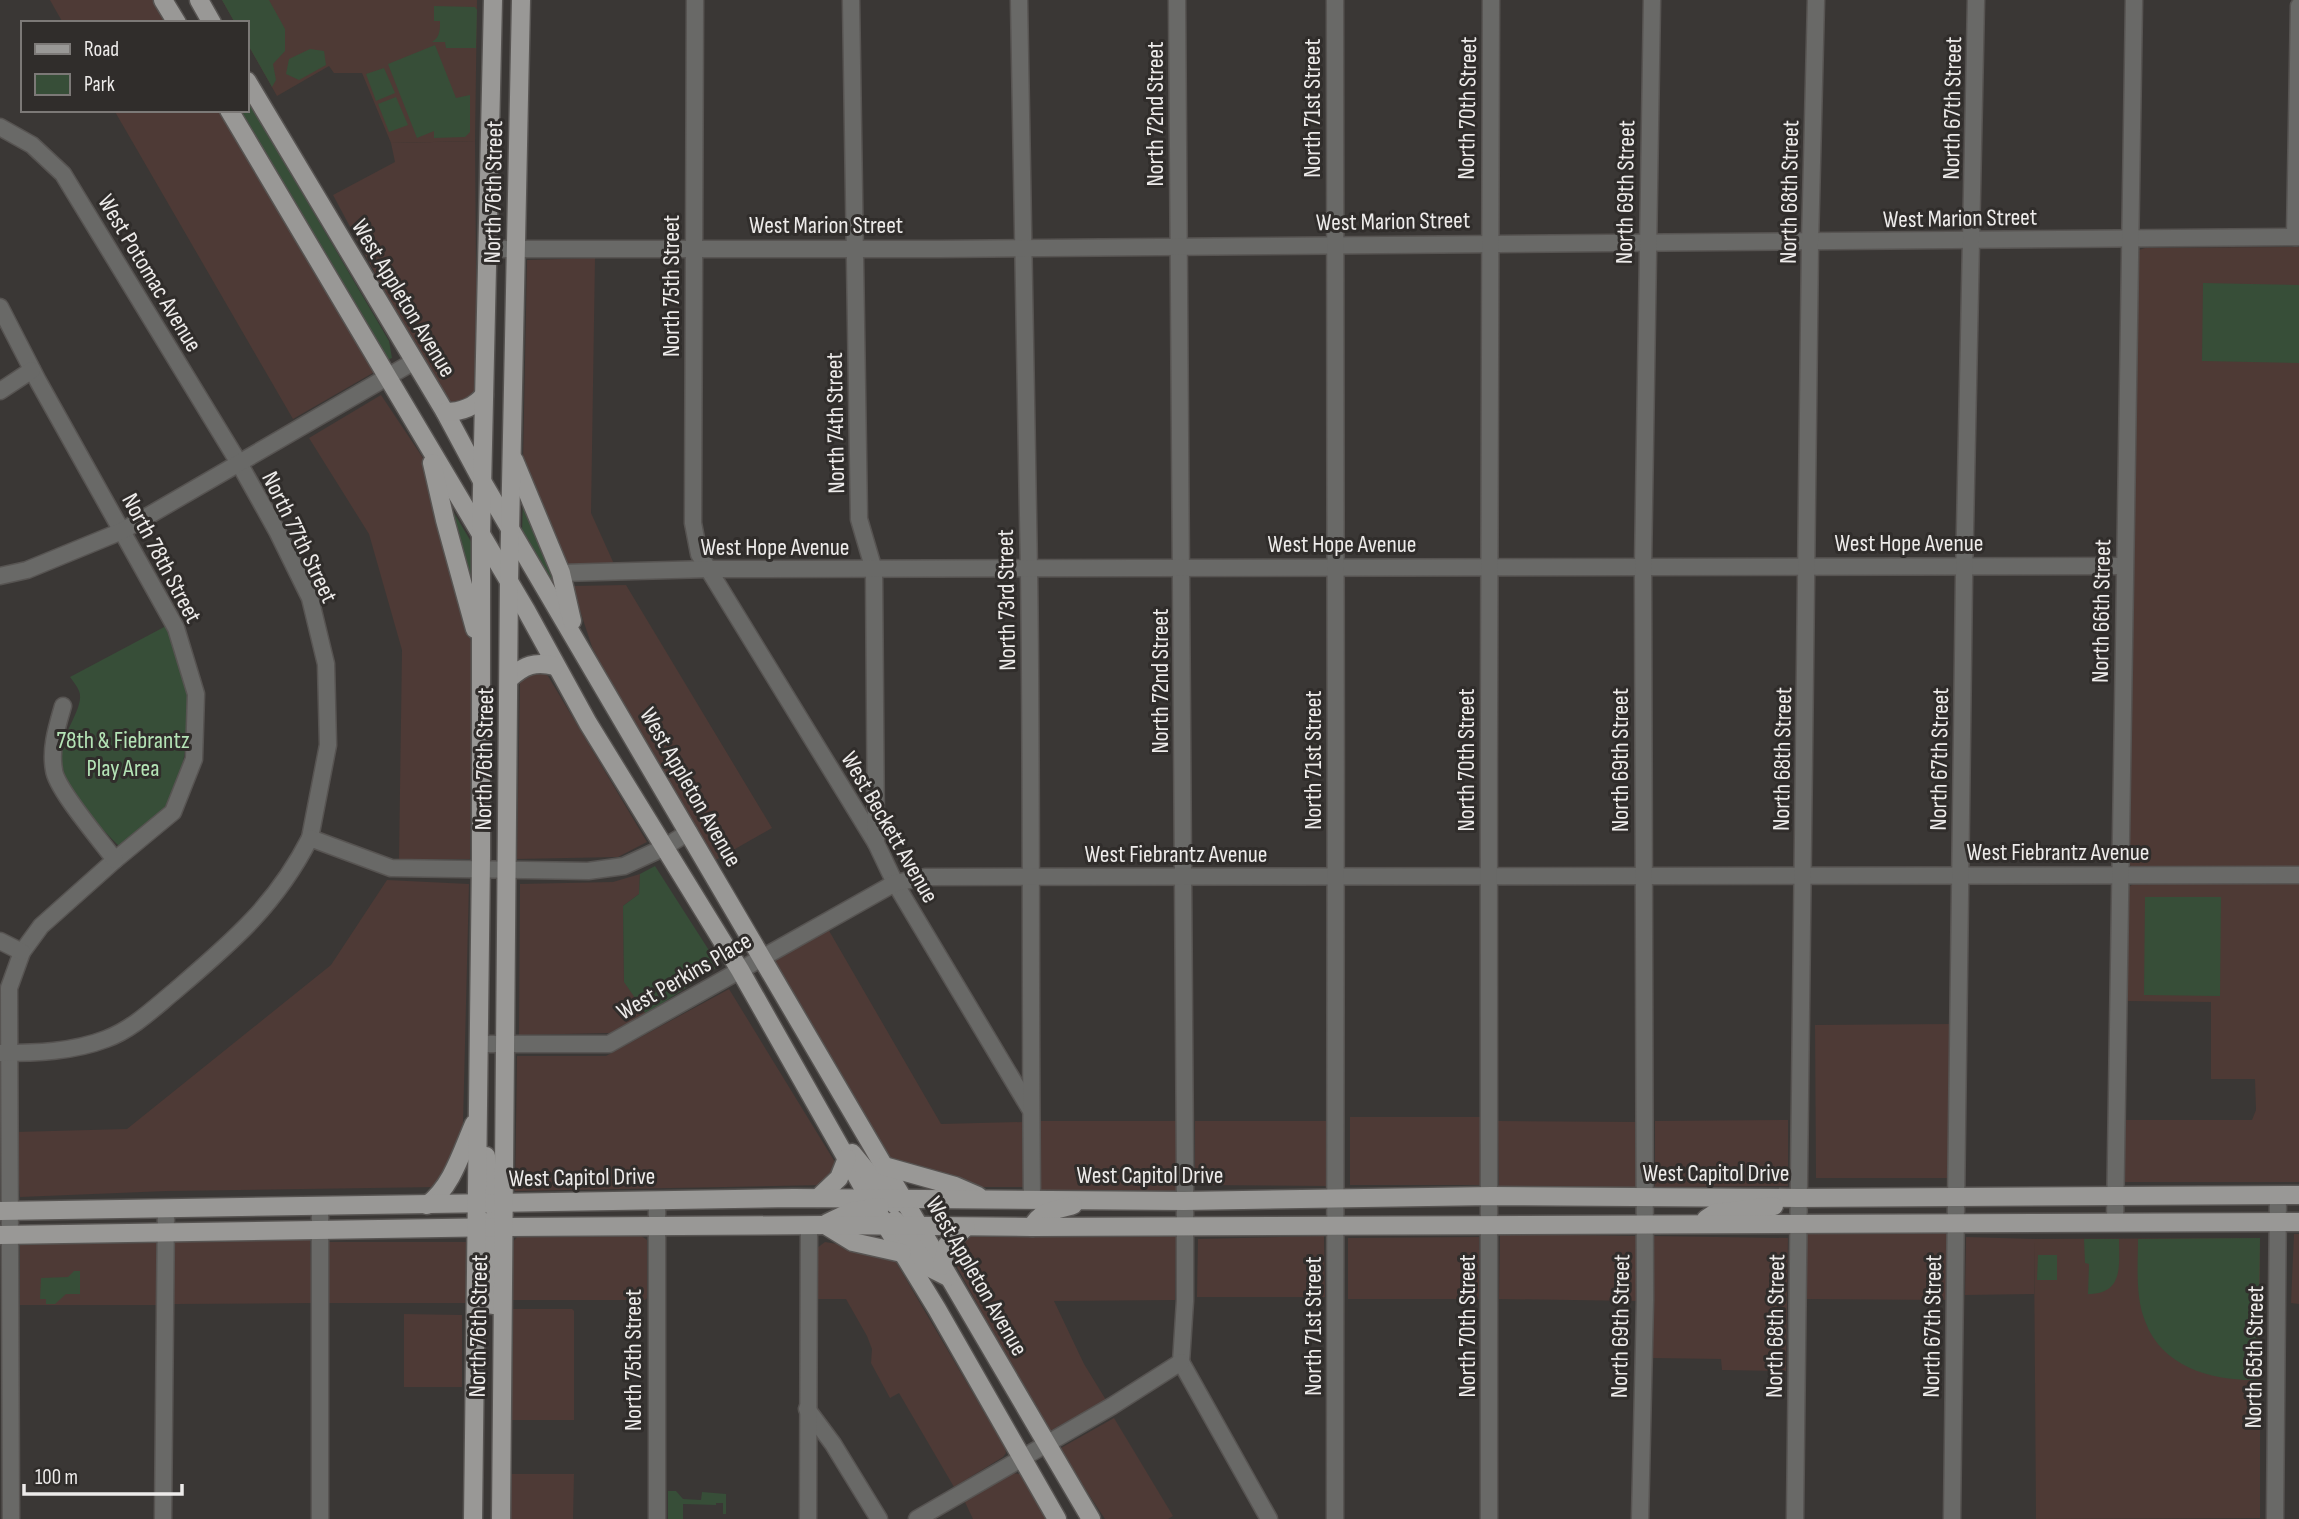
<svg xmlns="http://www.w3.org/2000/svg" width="2299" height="1519" font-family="'Sofia Sans Condensed',sans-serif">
<rect width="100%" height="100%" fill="#3a3735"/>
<g fill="#4e3a36">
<path d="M50,0H163L177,23H63Z"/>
<path d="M114,110H228L378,370L293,419Z"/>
<path d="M475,141L477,385L476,393L471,401L454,405L443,400L333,195L395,162L391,143Z"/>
<path d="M595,258L591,513L614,564L564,565L523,461L527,260Z"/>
<path d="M381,395L425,461L472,646L470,859H399L402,650L369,534L309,438Z"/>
<path d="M626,585L772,828L714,861L633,726L592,647L572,586Z"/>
<path d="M537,669L548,676L647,842L618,857L517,859L520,681L525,673Z"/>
<path d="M640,874L639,894L623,906L624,981L646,1014L610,1033L519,1035L520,884L613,882Z"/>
<path d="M387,880L469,884L463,1124L438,1187L167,1191L20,1197L15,1132L127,1129L331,965Z"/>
<path d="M828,929L941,1124L1023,1122V1187H976L894,1165L774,961Z"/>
<path d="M729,989L838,1167L825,1185L515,1191L517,1056H606Z"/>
<path d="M1949,1024V1178H1816L1815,1025Z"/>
<path d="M2256,1110H2299V1182H2123V1120H2252Z"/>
<path d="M1480,1117V1185H1350V1117Z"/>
<path d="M1788,1120V1186L1655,1187V1121Z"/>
<path d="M1039,1121H1176V1192L1038,1190Z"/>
<path d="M1195,1121H1328V1186L1195,1185Z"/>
<path d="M1498,1121L1635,1122L1637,1187L1499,1186Z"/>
<path d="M1803,1229H1949V1300L1803,1299Z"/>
<path d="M967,1233L1176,1234L1175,1300L1054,1301L1084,1364L1106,1400L1048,1432L953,1260L960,1239Z"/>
<path d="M1500,1234L1638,1236V1301L1499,1299Z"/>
<path d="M2294,1234H2299V1304L2291,1303Z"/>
<path d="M640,1235L647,1240V1298L645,1300H511L512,1243L517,1237Z"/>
<path d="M1324,1236L1325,1297H1197L1198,1239Z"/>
<path d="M1653,1236L1788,1238L1786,1371L1722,1370L1721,1359L1651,1358Z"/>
<path d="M1479,1237V1299H1348V1238Z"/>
<path d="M1966,1237L2034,1239V1294L1965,1295Z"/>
<path d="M310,1239L312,1303L174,1304V1240Z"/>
<rect x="329" y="1242" width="139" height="61"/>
<path d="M825,1242L887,1252L893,1257L1005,1448L1006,1453L1003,1457L954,1487L899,1393L890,1398L871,1363L872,1349L867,1336L846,1299H817V1248Z"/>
<path d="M156,1243V1305H20V1244Z"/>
<path d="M513,1309H572L574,1311V1420H510L511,1311Z"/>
<path d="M404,1314L462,1315V1387H404Z"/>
<path d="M1114,1418L1173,1516L1168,1519H1105L1059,1449Z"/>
<path d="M1011,1473L1020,1474L1046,1519H973L964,1500Z"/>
<path d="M510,1474H574L573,1519H509Z"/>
</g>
<g fill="#4e3a35">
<path d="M222,0H477L475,141L391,143L362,73H334L329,66L277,96L247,43V23H235Z"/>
<path d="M2299,247V866L2132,867L2128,863L2139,250L2145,248Z"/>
<path d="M2299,882V1110H2256L2255,1079H2211V1002L2127,1001V888L2135,883Z"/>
<path d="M2260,1238V1518L2036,1519L2034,1239Z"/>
</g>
<g fill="#374e38">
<path d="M222,0H269L285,29V51L273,64L276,80L272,87L247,43V23H235Z"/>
<path d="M434,6L475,7L477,10L476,48H446L445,42H432C440,37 440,30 440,21H434Z"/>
<path d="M435,45L456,98L470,95V132L465,137L434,138V131L417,138L388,64Z"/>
<path d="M310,49L324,51L326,65L299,80L286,74L289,59Z"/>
<path d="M384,68L395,93L376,101L366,74Z"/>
<path d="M396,97L408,125L389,132L378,104Z"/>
<path d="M247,99L389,341L392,358L387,360L240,110H247Z"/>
<path d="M2203,283L2299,285V363L2202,361Z"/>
<path d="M523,495L560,596L522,533Z"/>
<path d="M444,496L473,545L472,601Z"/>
<path d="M166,626C172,641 179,656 183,671C195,713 187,783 158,816C148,828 133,838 121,848C98,824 68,798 62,764C57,735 86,708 79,691C77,686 73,681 70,677Z"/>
<path d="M655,866L719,966L646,1014L624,982L623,906L639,894L640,874Z"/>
<path d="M2145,897H2221L2220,996L2144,995Z"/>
<path d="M2260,1238L2258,1380C2213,1381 2162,1368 2145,1321C2135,1296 2138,1265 2138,1239Z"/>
<path d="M2084,1239H2119C2119,1265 2124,1294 2088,1294L2089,1264L2085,1263Z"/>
<path d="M2038,1255H2057V1280H2037Z"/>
<path d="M74,1271H80V1294H66L55,1304H46V1299H40L41,1278L68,1277Z"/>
<path d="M668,1491H676L683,1499L701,1500L702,1492L726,1494V1514H723V1503H716V1505L683,1504V1519H668Z"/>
</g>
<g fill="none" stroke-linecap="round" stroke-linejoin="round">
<g stroke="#575452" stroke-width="19">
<g id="minor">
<path d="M695,0L693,523L699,554L876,843L895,883L1030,1109"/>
<path d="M851,0L859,519L874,570L876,843"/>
<path d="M1019,0C1021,191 1027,381 1029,572C1032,781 1030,990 1032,1198"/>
<path d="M1177,0L1185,1166V1301L1181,1362"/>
<path d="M0,127L32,145L63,174L239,463L277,531L310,598L326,664L328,745L310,838"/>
<path d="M2295,237L2299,6"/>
<path d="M487,249H938L2299,237"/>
<path d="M0,307L38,381L176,628L196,694L194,759L173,812L115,860L41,926L22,952L9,988L11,1519"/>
<path d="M0,391L32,370"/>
<path d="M561,573L709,569L2124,566"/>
<path d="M0,576L27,570L122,531L413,362"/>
<path d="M63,706C57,727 50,748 54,770C56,789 102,842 115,860"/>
<path d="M0,941L22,952"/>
<path d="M479,1044H609L895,883L925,877L2299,875"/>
<path d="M0,1053C36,1053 72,1052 106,1039C133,1029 154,1008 176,990C232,942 276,905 310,838L391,868L588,871L624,866L663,848L689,832"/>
<path d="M657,1201V1519"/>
<path d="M320,1206V1519"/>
<path d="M2115,1222L2134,0"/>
<path d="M1181,1362L1269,1519"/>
<path d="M807,1409L833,1444L879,1519"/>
<path d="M163,1519L166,1209"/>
<path d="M808,1519L809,1225"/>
<path d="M917,1519L1112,1406L1181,1362"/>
<path d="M1335,1519C1337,1013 1335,506 1335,0"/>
<path d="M1489,1519C1491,1013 1486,506 1491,0"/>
<path d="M1640,1519L1645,1300L1643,566L1652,0"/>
<path d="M1795,1519L1810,243L1816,0"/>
<path d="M1952,1519L1964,578L1976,0"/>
<path d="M2275,1519L2278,1195"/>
</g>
</g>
<g stroke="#575452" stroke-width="21">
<g id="major">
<path d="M163,0L177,23"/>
<path d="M199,0L212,23"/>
<path d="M247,81L445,412L482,481L1091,1519"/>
<path d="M229,110L526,610L588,723L740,970L869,1198L937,1309L1057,1519"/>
<path d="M445,412C461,412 474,408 484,395"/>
<path d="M514,460L561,573L572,621"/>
<path d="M432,463L445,520L475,629"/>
<path d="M509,679C524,665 535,661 555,666"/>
<path d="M852,1153L894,1204"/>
<path d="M486,1156L491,1203L496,1211"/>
<path d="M884,1166L955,1186L978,1196"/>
<path d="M818,1198L839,1178L847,1158"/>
<path d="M427,1205C452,1187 462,1151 474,1124"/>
<path d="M0,1211L793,1198L1184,1201L1491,1196L1798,1198L2299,1195"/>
<path d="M1706,1219L1715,1213L1774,1206"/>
<path d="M895,1220L928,1267L948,1277"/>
<path d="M485,1222L488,1227L493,1305"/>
<path d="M827,1223L852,1211L880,1207"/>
<path d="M827,1226L853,1242L902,1253"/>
<path d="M1032,1227C1041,1209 1056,1211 1073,1205"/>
<path d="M0,1235L504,1227L824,1225L1032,1227L2299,1222"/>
<path d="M942,1266L947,1245L966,1227"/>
<path d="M473,1519L481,857V534L493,0"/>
<path d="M501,1519L509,582L521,0"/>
</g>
</g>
<use href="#minor" stroke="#696967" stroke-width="16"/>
<use href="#major" stroke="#999896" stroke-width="18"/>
</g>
<g text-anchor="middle" stroke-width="6" stroke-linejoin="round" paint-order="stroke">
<g font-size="24" fill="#edebea" stroke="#302d2b">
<text transform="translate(1312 108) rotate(-90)" y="8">North 71st Street</text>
<text transform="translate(1467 108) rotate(-89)" y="8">North 70th Street</text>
<text transform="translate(1952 108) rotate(-89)" y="8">North 67th Street</text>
<text transform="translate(1155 114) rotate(-90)" y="8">North 72nd Street</text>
<text transform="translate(493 192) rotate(-89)" y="8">North 76th Street</text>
<text transform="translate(1625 192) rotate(-89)" y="8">North 69th Street</text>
<text transform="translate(1789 192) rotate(-89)" y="8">North 68th Street</text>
<text transform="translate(1960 218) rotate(-1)" y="8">West Marion Street</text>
<text transform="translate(1393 221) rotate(-1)" y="8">West Marion Street</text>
<text x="826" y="233">West Marion Street</text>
<text transform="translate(150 273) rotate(59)" y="8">West Potomac Avenue</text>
<text transform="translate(671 286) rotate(-90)" y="8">North 75th Street</text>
<text transform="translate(404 298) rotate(59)" y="8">West Appleton Avenue</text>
<text transform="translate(835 423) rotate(-91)" y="8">North 74th Street</text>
<text transform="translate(300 537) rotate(64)" y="8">North 77th Street</text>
<text x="1909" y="551">West Hope Avenue</text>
<text x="1342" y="552">West Hope Avenue</text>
<text x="775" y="555">West Hope Avenue</text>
<text transform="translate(162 558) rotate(62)" y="8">North 78th Street</text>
<text transform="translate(1006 600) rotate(-91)" y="8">North 73rd Street</text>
<text transform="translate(2101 611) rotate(-89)" y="8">North 66th Street</text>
<text transform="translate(1160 681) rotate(-90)" y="8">North 72nd Street</text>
<text transform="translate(484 759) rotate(-89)" y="8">North 76th Street</text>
<text transform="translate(1782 759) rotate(-89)" y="8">North 68th Street</text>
<text transform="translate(1939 759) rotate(-89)" y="8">North 67th Street</text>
<text transform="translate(1313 760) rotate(-90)" y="8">North 71st Street</text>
<text transform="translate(1466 760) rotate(-90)" y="8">North 70th Street</text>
<text transform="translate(1620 760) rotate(-90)" y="8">North 69th Street</text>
<text transform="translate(691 787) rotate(60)" y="8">West Appleton Avenue</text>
<text transform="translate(890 827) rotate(60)" y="8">West Beckett Avenue</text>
<text x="2058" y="860">West Fiebrantz Avenue</text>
<text x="1176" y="862">West Fiebrantz Avenue</text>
<text transform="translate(684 976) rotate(-30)" y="8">West Perkins Place</text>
<text x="1716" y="1181">West Capitol Drive</text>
<text x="1150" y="1183">West Capitol Drive</text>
<text transform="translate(582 1177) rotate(-1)" y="8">West Capitol Drive</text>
<text transform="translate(977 1276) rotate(60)" y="8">West Appleton Avenue</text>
<text transform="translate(478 1326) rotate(-89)" y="8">North 76th Street</text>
<text transform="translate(1313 1326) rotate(-90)" y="8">North 71st Street</text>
<text transform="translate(1467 1326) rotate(-90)" y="8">North 70th Street</text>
<text transform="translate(1620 1326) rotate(-89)" y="8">North 69th Street</text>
<text transform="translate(1775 1326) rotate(-89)" y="8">North 68th Street</text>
<text transform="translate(1932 1326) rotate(-89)" y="8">North 67th Street</text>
<text transform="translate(2254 1357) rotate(-89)" y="8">North 65th Street</text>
<text transform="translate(633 1360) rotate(-90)" y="8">North 75th Street</text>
</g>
<g font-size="24" fill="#b4e4b6" stroke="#302d2b">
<text x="123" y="748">78th &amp; Fiebrantz<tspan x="123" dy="28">Play Area</tspan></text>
</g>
</g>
<rect x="21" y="21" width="228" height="91" fill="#302d2b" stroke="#7c7977" stroke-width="2"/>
<rect x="35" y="44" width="35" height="10" fill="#999896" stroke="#7c7977" stroke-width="2"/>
<text x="84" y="56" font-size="21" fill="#edebea">Road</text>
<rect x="35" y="74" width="35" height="21" fill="#374e38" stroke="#7c7977" stroke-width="2"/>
<text x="84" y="91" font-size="21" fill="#edebea">Park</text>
<path d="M24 1484v10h158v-10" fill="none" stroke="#edebea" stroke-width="3.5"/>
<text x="35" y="1484" font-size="21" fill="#edebea" stroke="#302d2b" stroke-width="5" paint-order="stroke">100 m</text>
</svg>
